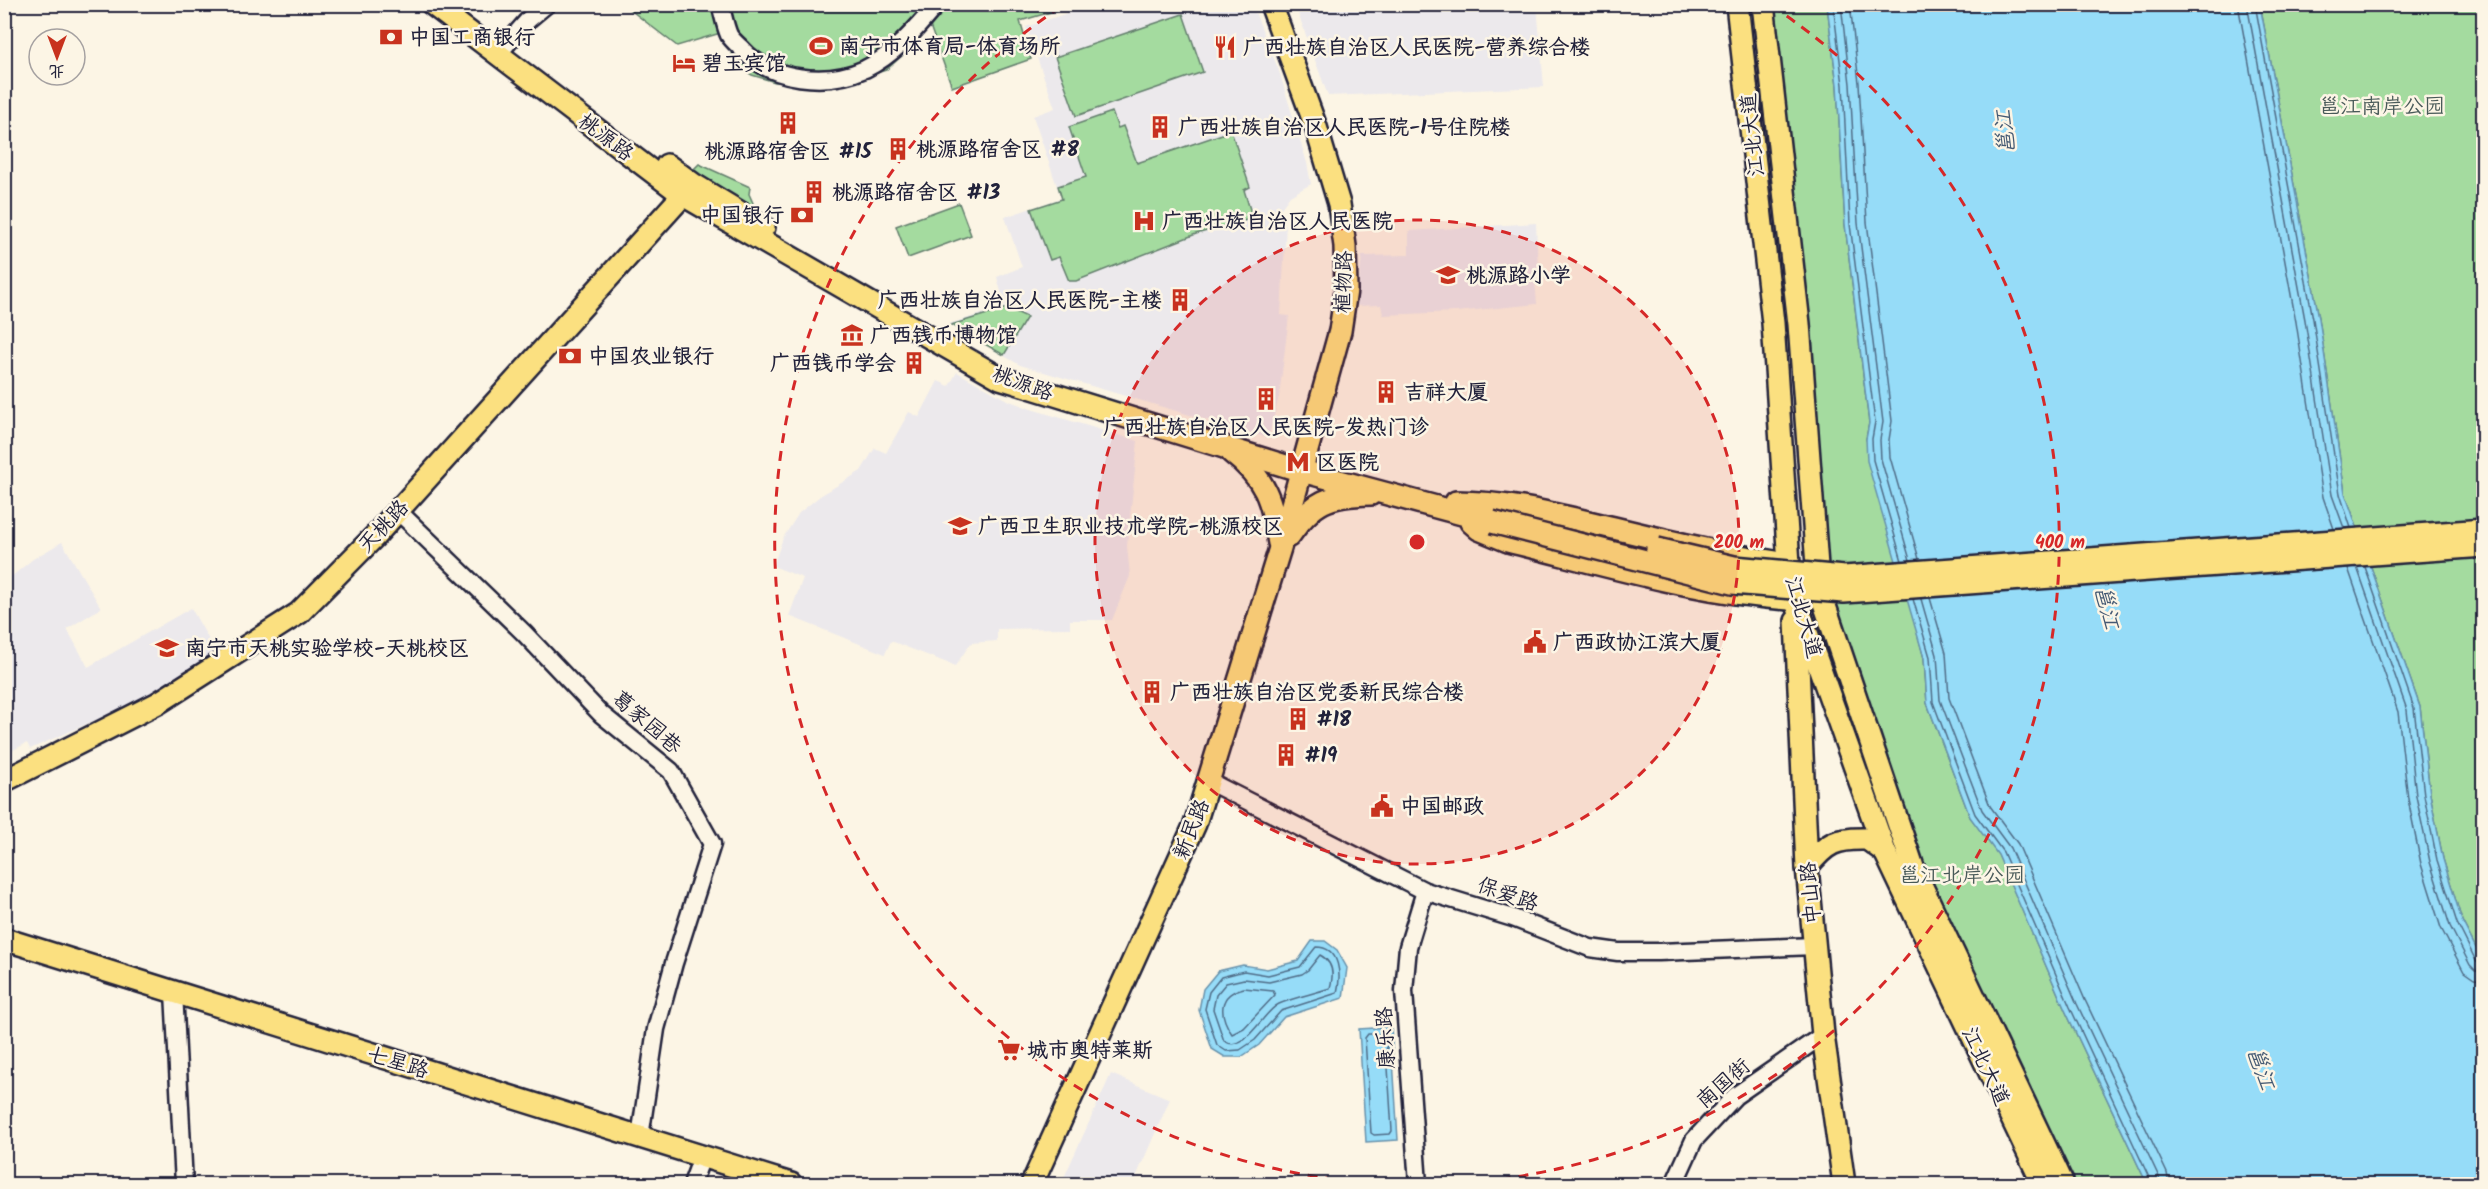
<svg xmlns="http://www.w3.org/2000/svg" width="2488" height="1189" font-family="Kalam,'LXGW WenKai TC',sans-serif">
<rect width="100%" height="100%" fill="#fcf5e5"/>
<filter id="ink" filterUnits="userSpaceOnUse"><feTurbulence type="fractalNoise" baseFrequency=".0167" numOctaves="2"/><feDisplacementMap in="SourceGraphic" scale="12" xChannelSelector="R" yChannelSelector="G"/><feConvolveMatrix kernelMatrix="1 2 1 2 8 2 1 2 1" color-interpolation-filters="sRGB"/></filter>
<g filter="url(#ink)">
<g fill="#ece9ec">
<path d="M1092,5H1252L1279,71L1307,163L1311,184L1290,196L1276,215L1286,225L1281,315L1289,316L1279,397L1268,438L1020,365L948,324L1005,307L997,277L1022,267L1005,217L1061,198L1033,116L1055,108L1026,27Z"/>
<path d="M1295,5H1537L1544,87L1328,96Z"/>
<path d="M1536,223L1538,268L1534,269L1537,304L1456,312L1383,315L1381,305L1356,306L1362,256L1409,255V231Z"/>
<path d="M957,372L1007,400L1031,409L1138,441L1127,546L1130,576L1112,620H1070V628L997,629V641L971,643L955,666L891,641L885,654L789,616L803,578L773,566L783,538L799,513L820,496L861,471L875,448L886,453L909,412L919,417L938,381L949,386Z"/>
<path d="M62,542L101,608L67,629L88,667L191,608L217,654L134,703L30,749L27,743L5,754V582L33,559Z"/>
<path d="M1111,1074L1170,1099L1133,1184H1061Z"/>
</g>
<g fill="#a4db9f" stroke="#637e6d" stroke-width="1.5">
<path d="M624,5H1075L1020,21L1031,59L952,87L930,26L914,45L886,70L835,86L775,82L752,75L735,64L724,32L677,46Z"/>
<path d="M1763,5H1827L1837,85L1845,224L1869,423L1866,439L1924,658L1927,703L1970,817L1998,854L2065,1010L2147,1184H2063L1914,870L1823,600Z"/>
<path d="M2260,5H2483V962L2462,921L2443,859L2430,794L2420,707L2345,493L2319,318Z"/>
<path d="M1183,14L1203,72L1076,116L1055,57Z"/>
<path d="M1112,112L1118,128L1123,126L1137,163L1231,131L1250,187L1244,190L1252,216L1250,219L1196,234L1076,281H1069L1059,257L1050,260L1031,209L1062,199L1058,186L1086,177L1069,127Z"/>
<path d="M699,164L750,187L749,194L753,203L749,210L691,172Z"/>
<path d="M959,203L971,235L908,258L896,226Z"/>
<path d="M1007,308L1027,317L1004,355L951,325Z"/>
</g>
<g fill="#96dcf8" stroke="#6892ac" stroke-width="1.5">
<path d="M1827,5H2260L2319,318L2345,493L2420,707L2430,794L2443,859L2462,921L2483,962V1184H2147L2065,1010L1998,855L1970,817L1927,703L1924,658L1867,461L1866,439L1869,423L1845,224L1837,85Z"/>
<path d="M1312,941H1325L1337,950L1347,968L1343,998L1284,1017L1259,1045L1241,1057H1225L1212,1049L1199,1010L1203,989L1218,971L1243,965L1267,969L1298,961Z"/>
<path d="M1391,1027L1398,1140L1366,1142L1359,1029Z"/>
</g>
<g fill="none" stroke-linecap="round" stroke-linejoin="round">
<g stroke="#506c87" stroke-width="1.5">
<path d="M1833,4L1843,85L1850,224L1875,422L1872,439L1873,460L1902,561"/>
<path d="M1841,4L1850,84L1858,223L1883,422L1880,440L1881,459L1910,560"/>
<path d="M1850,4L1859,83L1867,222L1892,421L1889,440L1890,457L1919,559"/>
<path d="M2238,4L2296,322L2323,497L2334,529"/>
<path d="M2247,4L2305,320L2332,495L2344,528"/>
<path d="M2255,4L2313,319L2340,494L2351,528"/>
<path d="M2357,567L2407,710L2416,796L2430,862L2450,926L2470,965L2475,970L2484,971"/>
<path d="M2365,567L2414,708L2424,795L2437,860L2457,923L2476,961L2484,964"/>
<path d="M2348,568L2398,712L2408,799L2421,864L2441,928L2464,972L2474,979L2484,980"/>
<path d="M1930,598L1946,653L1949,698L1990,806L2018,844L2085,1000L2167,1173L2169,1184"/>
<path d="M1913,599L1930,657L1933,702L1975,814L2003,852L2070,1007L2152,1184"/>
<path d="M1921,599L1937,655L1940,700L1982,810L2010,848L2077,1004L2159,1177L2160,1184"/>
<path d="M1316,947C1341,947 1341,976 1337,993L1281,1011L1255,1040L1240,1050L1226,1051L1217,1045L1205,1009L1209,992L1221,977L1244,971L1268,975L1300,967Z"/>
<path d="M1320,955C1333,962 1334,975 1330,988C1313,994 1295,997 1279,1004C1263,1011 1245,1055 1224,1041L1213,1009L1216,995L1226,983L1244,979L1269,982L1302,974L1308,970Z"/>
<path d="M1244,988L1273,991L1275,995L1244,1028L1232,1034C1219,1015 1217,994 1244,988Z"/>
<path d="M1368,1034H1383L1386,1036L1392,1131L1390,1134L1374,1135L1371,1133L1365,1038Z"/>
</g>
<g stroke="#22223b" stroke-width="21">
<g id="minor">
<path d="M720,4C723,14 725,26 729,35C732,40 738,45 742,49C771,81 827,86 865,69C894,55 917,28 937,4"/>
<path d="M505,46L529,19L547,4"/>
<path d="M398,511L524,633L601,714L671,771L712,844L674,963L656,1029L640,1137"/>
<path d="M1210,782L1425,891L1513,918L1590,948L1618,952H1659L1814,946"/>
<path d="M174,992L184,1184"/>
<path d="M692,1184L702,1157"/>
<path d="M1418,1184L1404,991L1408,947L1425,891"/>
<path d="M1674,1184L1694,1140L1735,1096L1823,1035"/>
</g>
</g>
<g stroke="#22223b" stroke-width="26">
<g id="major">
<path d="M432,4L683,195L1000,378L1302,471L1492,522"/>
<path d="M1737,4L1773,323L1789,564L1795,599L1885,852L2043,1184"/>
<path d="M1763,4L1799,324L1817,566L1823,600L1914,870L2063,1184"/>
<path d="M667,165L693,184L764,227"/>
<path d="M1231,452C1267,480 1271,499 1279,543"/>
<path d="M1456,502C1511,502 1561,516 1614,528C1667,541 1721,554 1775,562"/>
<path d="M1471,522L1479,529L1508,541C1606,565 1705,596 1806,600"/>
<path d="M1289,536C1313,501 1328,495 1371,494"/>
<path d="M1796,621L1807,867L1823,1035L1844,1184"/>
<path d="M4,781L158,703L299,613L375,536L692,185"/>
<path d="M1807,867C1826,843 1836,838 1867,839L1885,852"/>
<path d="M4,939L791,1184"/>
<path d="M1032,1184L1195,824L1280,548L1340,331L1346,290L1345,246L1339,204L1316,127L1271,4"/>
</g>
</g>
<use href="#minor" stroke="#fcf5e5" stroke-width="16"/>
<use href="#major" stroke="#fbe080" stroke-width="21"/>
<g stroke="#22223b" stroke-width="26" stroke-linecap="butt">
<g id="major-bridge">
<path d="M1492,522L1732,583L1844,592L2484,546"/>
<path d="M1657,549L1734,567L1844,577L2484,530"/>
</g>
</g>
<use href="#major-bridge" stroke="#fbe080" stroke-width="21"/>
</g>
</g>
<circle cx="1417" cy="542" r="322" fill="#d62828" fill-opacity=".12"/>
<g fill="none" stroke="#d62828" stroke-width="3" stroke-dasharray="10 8">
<circle cx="1417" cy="542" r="322"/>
<path d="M1389 1184A643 643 0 0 1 1062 6M1772 6A643 643 0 0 1 1445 1184"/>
</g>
<defs>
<g id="bank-bare" transform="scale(1.8)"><path d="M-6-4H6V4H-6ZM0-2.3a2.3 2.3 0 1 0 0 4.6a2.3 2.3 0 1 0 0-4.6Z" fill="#c8321e" stroke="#fcf5e5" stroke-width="2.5" paint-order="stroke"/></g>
<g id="stadium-bare" transform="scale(1.8)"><path d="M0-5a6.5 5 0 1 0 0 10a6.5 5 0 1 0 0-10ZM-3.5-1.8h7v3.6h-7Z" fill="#c8321e" stroke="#fcf5e5" stroke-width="2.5" paint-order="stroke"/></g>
<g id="restaurant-bare" transform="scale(1.8)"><path d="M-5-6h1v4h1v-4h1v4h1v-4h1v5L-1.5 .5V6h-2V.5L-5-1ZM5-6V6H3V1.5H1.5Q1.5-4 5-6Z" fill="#c8321e" stroke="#fcf5e5" stroke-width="2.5" paint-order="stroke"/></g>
<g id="hotel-bare" transform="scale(1.8)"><path d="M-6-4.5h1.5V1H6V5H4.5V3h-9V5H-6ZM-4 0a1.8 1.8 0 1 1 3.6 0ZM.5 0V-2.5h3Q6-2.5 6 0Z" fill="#c8321e" stroke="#fcf5e5" stroke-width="2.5" paint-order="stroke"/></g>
<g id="building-bare" transform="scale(1.8)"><path d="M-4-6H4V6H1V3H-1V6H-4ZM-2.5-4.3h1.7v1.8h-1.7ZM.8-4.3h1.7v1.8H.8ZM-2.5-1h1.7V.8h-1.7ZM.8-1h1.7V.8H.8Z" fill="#c8321e" stroke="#fcf5e5" stroke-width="2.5" paint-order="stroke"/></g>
<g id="hospital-bare" transform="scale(1.8)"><path d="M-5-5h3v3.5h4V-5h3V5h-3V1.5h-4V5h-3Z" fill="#c8321e" stroke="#fcf5e5" stroke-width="2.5" paint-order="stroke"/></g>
<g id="school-bare" transform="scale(1.8)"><path d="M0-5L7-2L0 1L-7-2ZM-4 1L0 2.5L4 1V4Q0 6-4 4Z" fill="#c8321e" stroke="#fcf5e5" stroke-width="2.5" paint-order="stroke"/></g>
<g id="museum-bare" transform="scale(1.8)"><path d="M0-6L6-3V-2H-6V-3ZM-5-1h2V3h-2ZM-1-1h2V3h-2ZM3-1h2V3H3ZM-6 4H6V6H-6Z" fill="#c8321e" stroke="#fcf5e5" stroke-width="2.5" paint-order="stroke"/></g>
<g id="metro-bare" transform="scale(1.8)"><path d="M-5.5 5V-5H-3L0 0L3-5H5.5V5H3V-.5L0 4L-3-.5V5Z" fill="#c8321e" stroke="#fcf5e5" stroke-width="2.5" paint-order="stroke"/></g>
<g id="university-bare" transform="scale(1.8)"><path d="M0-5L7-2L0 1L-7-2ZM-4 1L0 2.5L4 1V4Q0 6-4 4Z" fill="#c8321e" stroke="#fcf5e5" stroke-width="2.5" paint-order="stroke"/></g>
<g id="civic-bare" transform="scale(1.8)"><path d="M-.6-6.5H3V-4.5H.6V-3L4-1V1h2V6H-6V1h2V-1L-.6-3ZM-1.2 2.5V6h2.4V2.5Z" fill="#c8321e" stroke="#fcf5e5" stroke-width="2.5" paint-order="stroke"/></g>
<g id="supermarket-bare" transform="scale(1.8)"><path d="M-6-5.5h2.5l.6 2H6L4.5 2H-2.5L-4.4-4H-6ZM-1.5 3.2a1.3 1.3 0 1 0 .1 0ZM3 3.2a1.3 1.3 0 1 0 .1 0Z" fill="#c8321e" stroke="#fcf5e5" stroke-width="2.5" paint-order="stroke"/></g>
</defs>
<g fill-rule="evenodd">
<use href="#bank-bare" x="391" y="37"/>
<use href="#stadium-bare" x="821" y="46"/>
<use href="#restaurant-bare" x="1225" y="47"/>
<use href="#hotel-bare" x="684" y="63"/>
<use href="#building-bare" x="788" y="123"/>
<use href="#building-bare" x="1160" y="127"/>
<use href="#building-bare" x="898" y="149"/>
<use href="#building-bare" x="814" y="192"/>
<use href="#bank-bare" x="802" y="215"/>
<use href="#hospital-bare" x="1144" y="221"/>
<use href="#school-bare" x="1448" y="275"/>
<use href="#building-bare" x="1180" y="300"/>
<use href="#museum-bare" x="852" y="335"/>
<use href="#bank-bare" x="570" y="356"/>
<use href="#building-bare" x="914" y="363"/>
<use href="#building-bare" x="1386" y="392"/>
<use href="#building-bare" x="1266" y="399"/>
<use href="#metro-bare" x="1298" y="462"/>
<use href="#university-bare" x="960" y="526"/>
<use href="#civic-bare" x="1535" y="642"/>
<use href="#school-bare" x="167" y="648"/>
<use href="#building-bare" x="1152" y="692"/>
<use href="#building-bare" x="1298" y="719"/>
<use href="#building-bare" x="1286" y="755"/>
<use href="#civic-bare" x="1382" y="806"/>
<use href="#supermarket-bare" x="1009" y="1050"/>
</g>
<g text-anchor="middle" stroke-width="5" stroke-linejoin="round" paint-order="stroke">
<g font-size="21" font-weight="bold" fill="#22223b" stroke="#fcf5e5" text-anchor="start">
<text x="409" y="44">中国工商银行</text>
<text x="839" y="53">南宁市体育局-体育场所</text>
<text x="1243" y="54">广西壮族自治区人民医院-营养综合楼</text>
<text x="702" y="70">碧玉宾馆</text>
<text x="1178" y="134">广西壮族自治区人民医院-1号住院楼</text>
<text x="916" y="156">桃源路宿舍区 #8</text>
<text x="788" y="158" text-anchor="middle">桃源路宿舍区 #15</text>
<text x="832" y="199">桃源路宿舍区 #13</text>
<text x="784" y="222" text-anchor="end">中国银行</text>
<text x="1162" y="228">广西壮族自治区人民医院</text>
<text x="1466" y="282">桃源路小学</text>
<text x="1162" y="307" text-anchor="end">广西壮族自治区人民医院-主楼</text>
<text x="870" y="342">广西钱币博物馆</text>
<text x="588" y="363">中国农业银行</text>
<text x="896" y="370" text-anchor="end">广西钱币学会</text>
<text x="1404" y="399">吉祥大厦</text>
<text x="1266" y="434" text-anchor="middle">广西壮族自治区人民医院-发热门诊</text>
<text x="1316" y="469">区医院</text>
<text x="978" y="533">广西卫生职业技术学院-桃源校区</text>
<text x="1553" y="649">广西政协江滨大厦</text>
<text x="185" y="655">南宁市天桃实验学校-天桃校区</text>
<text x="1170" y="699">广西壮族自治区党委新民综合楼</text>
<text x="1316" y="726">#18</text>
<text x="1304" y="762">#19</text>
<text x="1400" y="813">中国邮政</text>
<text x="1027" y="1057">城市奥特莱斯</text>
</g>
<g font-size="21" fill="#495a59" stroke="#fcf5e5">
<text x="2382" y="113">邕江南岸公园</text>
<text x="1962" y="882">邕江北岸公园</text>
</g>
<g font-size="21" fill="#22223b" stroke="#fcf5e5">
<text transform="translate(1752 135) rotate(-96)" y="7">江北大道</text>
<text transform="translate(606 137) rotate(37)" y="7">桃源路</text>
<text transform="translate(1343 282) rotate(-88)" y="7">植物路</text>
<text transform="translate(1023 383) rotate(20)" y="7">桃源路</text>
<text transform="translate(383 526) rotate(-47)" y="7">天桃路</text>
<text transform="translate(1804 617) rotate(74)" y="7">江北大道</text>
<text transform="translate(647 722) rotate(41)" y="7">葛家园巷</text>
<text transform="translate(1191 829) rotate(-68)" y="7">新民路</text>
<text transform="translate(1810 893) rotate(-95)" y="7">中山路</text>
<text transform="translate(1508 894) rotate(19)" y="7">保爱路</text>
<text transform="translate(1385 1038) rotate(-93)" y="7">康乐路</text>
<text transform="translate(398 1062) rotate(17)" y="7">七星路</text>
<text transform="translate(1986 1066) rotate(65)" y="7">江北大道</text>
<text transform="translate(1723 1083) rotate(-41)" y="7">南国街</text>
</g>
<g font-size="22" font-style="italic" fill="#455a74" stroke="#fcf5e5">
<text transform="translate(2004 132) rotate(-95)" y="8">邕江</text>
<text transform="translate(2108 607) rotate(76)" y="8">邕江</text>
<text transform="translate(2262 1068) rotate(71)" y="8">邕江</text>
</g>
</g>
<circle cx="1417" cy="542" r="9" fill="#d62828" stroke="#fcf5e5" stroke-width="3"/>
<g font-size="18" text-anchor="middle" font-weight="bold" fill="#d62828" stroke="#fcf5e5" stroke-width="5" stroke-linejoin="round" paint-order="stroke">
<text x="1739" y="548">200 m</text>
<text x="2060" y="548">400 m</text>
</g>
<rect width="2488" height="1189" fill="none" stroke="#fcf5e5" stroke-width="24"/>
<rect x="12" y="12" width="2464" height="1165" fill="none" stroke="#22223b" stroke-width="2" filter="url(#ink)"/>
<g transform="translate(57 57) rotate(180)"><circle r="28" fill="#fcf5e5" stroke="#a5a1a1" stroke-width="1.5"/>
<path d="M0-4.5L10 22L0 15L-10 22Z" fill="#c8321e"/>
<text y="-9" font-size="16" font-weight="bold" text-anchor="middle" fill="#22223b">北</text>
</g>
</svg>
